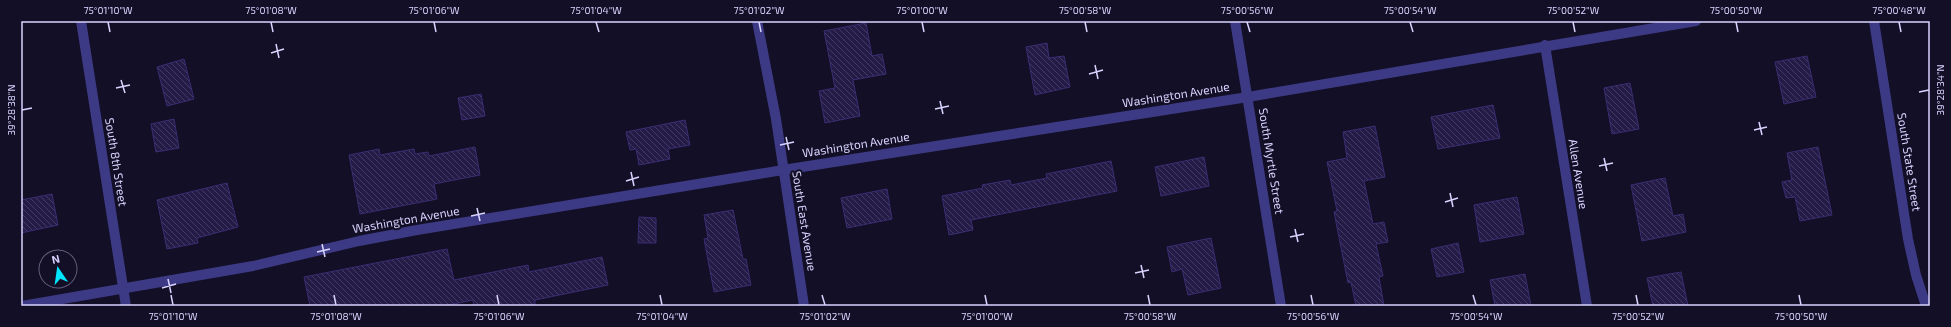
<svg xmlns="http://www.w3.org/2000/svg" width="1951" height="327" font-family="'Exo 2',sans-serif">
<defs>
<pattern id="building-back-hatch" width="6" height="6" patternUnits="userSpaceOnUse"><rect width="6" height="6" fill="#241b47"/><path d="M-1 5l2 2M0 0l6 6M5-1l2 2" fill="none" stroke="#433b63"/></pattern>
</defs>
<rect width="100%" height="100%" fill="#130f26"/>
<g fill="url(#building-back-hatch)" stroke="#3b2d73">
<path d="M866,23L872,56L882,54L886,74L853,80L860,116L825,123L819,91L835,88L824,31Z"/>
<path d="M1047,43L1049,58L1064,56L1070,87L1035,95L1026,47Z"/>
<path d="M1807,56L1816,97L1784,104L1775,62Z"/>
<path d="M184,59L194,99L167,106L157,67Z"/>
<path d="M1630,83L1639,129L1612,134L1604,88Z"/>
<path d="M481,94L485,116L462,120L458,98Z"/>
<path d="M1493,105L1500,138L1438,149L1431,117Z"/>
<path d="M174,119L179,148L156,152L151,124Z"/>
<path d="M685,120L690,145L668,149L670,159L639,165L636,149L630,150L626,132Z"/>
<path d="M1375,126L1385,177L1364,181L1373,224L1384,222L1388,242L1376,244L1383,276L1379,277L1384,306H1356L1351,282L1348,283L1334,212L1337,211L1327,162L1347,158L1343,132Z"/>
<path d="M475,147L480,175L434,184L437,199L360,214L349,155L379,149L380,155L414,149L415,154L428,152L429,156Z"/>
<path d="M1818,147L1832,215L1800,221L1795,197L1786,198L1782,182L1792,180L1787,153Z"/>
<path d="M1204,157L1209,186L1161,196L1155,167Z"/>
<path d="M1111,161L1117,191L971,220L973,230L949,235L942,196L983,188L982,185L1010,180L1011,185L1047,178L1046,174Z"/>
<path d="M1665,178L1673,216L1683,214L1686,232L1642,241L1631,185Z"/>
<path d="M227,183L238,227L197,238L198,243L167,249L157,200Z"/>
<path d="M887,189L892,219L847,228L841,198Z"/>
<path d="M52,194L58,225L21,233V200Z"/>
<path d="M1517,197L1524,234L1480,242L1474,205Z"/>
<path d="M733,210L743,259H746L751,285L714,292L704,239L708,238L704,215Z"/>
<path d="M639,217L656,218V243H638Z"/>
<path d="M1211,238L1221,288L1188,295L1182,269L1172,272L1167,247Z"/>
<path d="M1458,243L1464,272L1437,277L1431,249Z"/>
<path d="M447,249L454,280L528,265L529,272L602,257L608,285L535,300V304L524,306H474L473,300L444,306H310L304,277Z"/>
<path d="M1681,272L1688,306H1653L1647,278Z"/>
<path d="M1525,274L1531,306H1495L1490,280Z"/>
</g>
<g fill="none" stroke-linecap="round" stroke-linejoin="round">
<g stroke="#3d3a85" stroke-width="10">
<path d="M81,21L126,306"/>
<path d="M757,21L776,119L804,306"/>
<path d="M1235,21L1281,306"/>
<path d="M1874,21L1908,239L1916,275L1926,306"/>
<path d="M1545,45L1587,306"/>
<path d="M22,306L253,266L359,241L417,230L783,170L1248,97L1696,21"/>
</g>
</g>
<path fill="none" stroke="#d9d4ff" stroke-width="1.5" d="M108,22L110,32M271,22L273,32M434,22L436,32M596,22L599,32M759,22L761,32M922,22L924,32M1085,22L1087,32M1247,22L1250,32M1410,22L1413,32M1573,22L1575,32M1736,22L1738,32M1899,22L1901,32M276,44L279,58M271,53L284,49M1095,65L1098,79M1089,74L1103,70M121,80L125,93M116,88L130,85M1919,92L1929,90M940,101L943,114M935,109L949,106M22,110L32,108M1759,122L1762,135M1754,130L1767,127M786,137L789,150M780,145L794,142M1604,158L1607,171M1599,166L1613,163M631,172L634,186M626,181L639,177M1450,193L1453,207M1445,202L1458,198M477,208L480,221M471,216L485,213M1295,229L1298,242M1290,237L1304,234M322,244L325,257M317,252L330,249M1141,265L1144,278M1135,273L1149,270M168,279L171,293M162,288L176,284M171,295L173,305M334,295L336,305M497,295L499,305M660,295L662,305M822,295L825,305M985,295L987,305M1148,295L1150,305M1311,295L1313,305M1473,295L1476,305M1636,295L1638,305M1799,295L1801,305"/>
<g text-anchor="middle" stroke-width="4" stroke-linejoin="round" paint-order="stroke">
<g font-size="12" fill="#d9d4ff" stroke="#130f26">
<text transform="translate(1176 95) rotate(-9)" y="4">Washington Avenue</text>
<text transform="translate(856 145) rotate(-9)" y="4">Washington Avenue</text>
<text transform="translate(1271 161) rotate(81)" y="4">South Myrtle Street</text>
<text transform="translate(116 162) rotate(81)" y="4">South 8th Street</text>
<text transform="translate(1909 162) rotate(81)" y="4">South State Street</text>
<text transform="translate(1578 174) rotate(81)" y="4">Allen Avenue</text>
<text transform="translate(406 220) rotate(-10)" y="4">Washington Avenue</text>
<text transform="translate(804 221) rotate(81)" y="4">South East Avenue</text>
</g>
</g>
<rect width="1951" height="327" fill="none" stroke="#130f26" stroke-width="44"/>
<g transform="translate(58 269) rotate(347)"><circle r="19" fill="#130f26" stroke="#625e7d"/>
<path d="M0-3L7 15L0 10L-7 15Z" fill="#00e5ff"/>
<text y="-6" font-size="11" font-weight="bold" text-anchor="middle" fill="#d9d4ff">N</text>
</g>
<rect x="22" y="22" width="1907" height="283" fill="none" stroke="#d9d4ff" stroke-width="1.5"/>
<g font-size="10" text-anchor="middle" fill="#d9d4ff">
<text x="108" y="14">75°01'10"W</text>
<text x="271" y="14">75°01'08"W</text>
<text x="434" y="14">75°01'06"W</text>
<text x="596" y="14">75°01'04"W</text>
<text x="759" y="14">75°01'02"W</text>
<text x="922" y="14">75°01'00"W</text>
<text x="1085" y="14">75°00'58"W</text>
<text x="1247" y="14">75°00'56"W</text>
<text x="1410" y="14">75°00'54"W</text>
<text x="1573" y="14">75°00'52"W</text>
<text x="1736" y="14">75°00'50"W</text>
<text x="1899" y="14">75°00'48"W</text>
<text transform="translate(1940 90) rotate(-90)" y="4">39°28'34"N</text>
<text transform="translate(11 110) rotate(-90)" y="4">39°28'38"N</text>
<text x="173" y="320">75°01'10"W</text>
<text x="336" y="320">75°01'08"W</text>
<text x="499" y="320">75°01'06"W</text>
<text x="662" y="320">75°01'04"W</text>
<text x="825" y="320">75°01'02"W</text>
<text x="987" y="320">75°01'00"W</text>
<text x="1150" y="320">75°00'58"W</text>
<text x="1313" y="320">75°00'56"W</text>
<text x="1476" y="320">75°00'54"W</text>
<text x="1638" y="320">75°00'52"W</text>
<text x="1801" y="320">75°00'50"W</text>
</g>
</svg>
